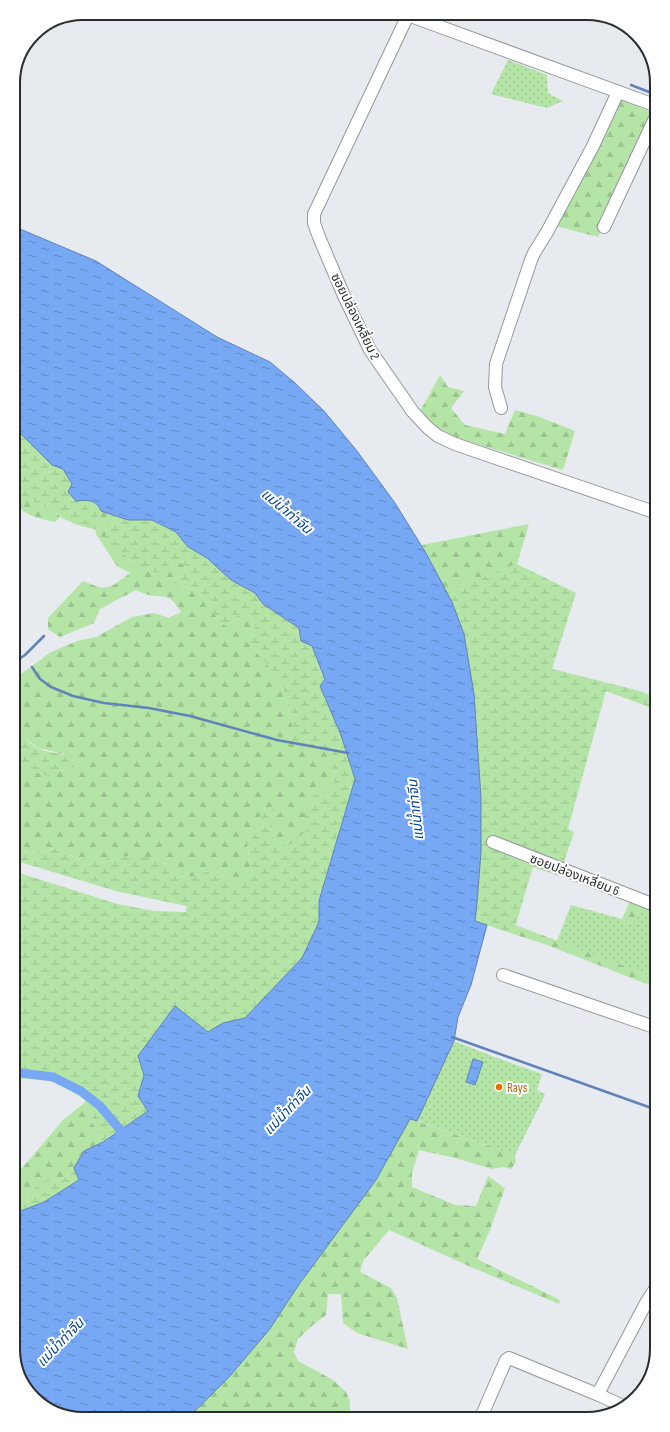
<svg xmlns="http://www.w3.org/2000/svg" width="670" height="1432" font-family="'Sofia Sans Condensed','Noto Sans Thai',sans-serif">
<defs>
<pattern id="grass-dots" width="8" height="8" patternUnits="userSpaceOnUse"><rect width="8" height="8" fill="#b4e4a6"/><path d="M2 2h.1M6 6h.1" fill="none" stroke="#9bc48f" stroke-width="1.8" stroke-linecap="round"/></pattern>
<pattern id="forest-firs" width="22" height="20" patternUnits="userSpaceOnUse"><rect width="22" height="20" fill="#b4e4a6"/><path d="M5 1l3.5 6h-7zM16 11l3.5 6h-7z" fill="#9bc48f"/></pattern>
<pattern id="wetland-marsh" width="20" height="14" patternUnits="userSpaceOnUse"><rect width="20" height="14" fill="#b4e4a6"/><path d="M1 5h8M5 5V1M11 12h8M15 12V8" fill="none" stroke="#9bc48f"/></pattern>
<pattern id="water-ripples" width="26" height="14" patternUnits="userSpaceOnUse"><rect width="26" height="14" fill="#76a8f4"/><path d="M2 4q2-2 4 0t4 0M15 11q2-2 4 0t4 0" fill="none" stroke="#6189c6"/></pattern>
</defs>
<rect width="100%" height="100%" fill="#e7ebef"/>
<g fill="url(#grass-dots)">
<path d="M508,60L547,75L548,93L563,101L547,108L491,94Z"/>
<path d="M571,905L622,919L624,922L634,923L639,911L657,917V978L557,941Z"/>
<path d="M454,1041L497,1058L542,1074L537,1090L545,1094L543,1099L515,1155L417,1121Z"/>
</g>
<g fill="url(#forest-firs)">
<path d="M621,100L654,113L598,237L556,226L616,105Z"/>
<path d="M440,375L448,387L464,391L451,408L465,425L505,434L515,410L537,416L575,431L563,470L463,440L435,427L419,413Z"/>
<path d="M26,497L45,508L56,512L60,517L55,522C41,519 24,516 16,503L20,498Z"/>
<path d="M101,511L109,514L108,526L106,533L112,550H120L136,567L178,562L184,564L186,569L177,579L170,578L179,587L195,589L208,603L219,621L239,614L251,617L255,627L247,642L268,665L285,694L292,724V743H310L332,752V762L335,783L325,792L308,830L288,846L280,844L271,835V821L280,812L263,808L256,831L247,844L252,873C238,888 226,880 214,869L191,877L164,863L109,856L102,864C85,861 71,857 56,848L31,854L19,848L13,841V768L26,769L48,776H54L60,771L69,769L64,754L38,748L22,736L18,723L13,717V680L51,652L77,641L96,637L132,617L154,613L169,618L181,612C168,592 168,599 149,595C145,594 140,592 136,590L100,609L94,623L60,637L48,629V618L83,581C109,592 108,589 130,573L117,566L96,534L95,524Z"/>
<path d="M529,524L517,564L446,590L422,545Z"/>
<path d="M631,899L657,910V917L639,911L634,923L624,922L622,919Z"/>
<path d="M515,925L657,978V988L547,945L513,934Z"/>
<path d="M84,1103L94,1114L92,1121L99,1135L100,1143L84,1151L74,1168L61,1181L47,1180L27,1199L24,1210L13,1214V1172L17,1174L63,1120Z"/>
<path d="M410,1119L515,1155L516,1162L511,1169L504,1167L492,1169L455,1158L419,1150L412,1173V1187L455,1205L476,1206L488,1176L505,1188L490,1230L477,1259L560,1300L559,1304L471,1267L389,1230L363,1261L360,1272L391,1288L397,1298L408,1349L357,1333L343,1323L341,1294H328L326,1315L314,1324L298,1339L294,1352L298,1361L333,1380L346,1392L350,1402V1416L266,1417L237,1412L233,1417L188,1418L230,1376L269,1330L300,1283L376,1180Z"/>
</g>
<g fill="url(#wetland-marsh)">
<path d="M13,428H15L52,465L63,469L72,484L89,500L99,506L101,511L95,524L96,530L75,524L60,517L56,512L45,508L26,497L20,498L13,494Z"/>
<path d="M109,514L128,520H152L176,532L188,547L207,558L231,580L255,593L263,604L299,628L301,641L312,646L325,679L320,686L341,735L355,779L319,901V922L302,958L245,1018L223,1023L208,1032L175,1006L138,1056L144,1075L138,1096L148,1111L100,1143L99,1135L92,1121L94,1114L84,1103L85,1100L63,1086L47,1080L13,1078V871L117,904L154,911L186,912V906L116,891L13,860V841L19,848L31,854L56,848L71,856L102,864L109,856H141L164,863L191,877L214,869C226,880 238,888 252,873L247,844L256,831L263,807L281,812L271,821V835L280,844L288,846L307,830C301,812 304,811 314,795L325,792L335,783L332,762V752L310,743L298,750L292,743V724L285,694L268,665L247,642L255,627L251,617L239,614L230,629L219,621L208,603L195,589L179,587L169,578L177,579L186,569L184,564L178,563L166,575L136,567L120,550H112L105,540Z"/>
<path d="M517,564L576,593L552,669L640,691L657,698V710L606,691L568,829L574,832L559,876L533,867L513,934L475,921L477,903L481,852V798L474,694L464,634L446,590Z"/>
<path d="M13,717C19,724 19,732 23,736C26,740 33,746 38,748C52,756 64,748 74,765L69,769L60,771L54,776H48L26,769L13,768Z"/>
<path d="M74,1168L79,1180L44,1202L24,1210C27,1198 34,1183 48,1180C52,1180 57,1181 61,1181Z"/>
</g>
<g fill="url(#water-ripples)" stroke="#6083b9">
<path d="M13,226L96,261L217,337L270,362L295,383L324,411L357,451L395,503L426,553L452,602L464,634L474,694L481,798V852L477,903L475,921L487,925L471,985L458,1017L454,1041L417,1121L410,1119L376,1180L300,1283L269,1330L230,1376L188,1418L79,1419L44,1407L18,1376L13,1349V1214L44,1202L79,1180L74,1168L84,1151L103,1142L148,1111L138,1096L144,1075L138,1056L175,1006L208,1032L223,1023L245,1018L302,958L319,922V901L355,779L341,735L320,686L325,679L312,646L301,641L299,628L263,604L255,593L231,580L207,558L188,547L176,532L152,520H128L101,511C96,499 87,500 76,501L68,492L72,484L63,469L52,465L15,428H13Z"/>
<path d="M473,1059L483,1062L475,1085L466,1082Z"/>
</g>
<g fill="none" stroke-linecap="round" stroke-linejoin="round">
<g stroke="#6083b9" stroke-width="2.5">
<path d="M631,85L657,95"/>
<path d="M13,663L25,655L44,636"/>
<path d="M32,667L40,679L51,687L73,696L104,703L149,708L190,716L277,740L348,753"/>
<path d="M452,1037L657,1110"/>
</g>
<path stroke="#76a8f4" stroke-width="9" d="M13,1072L53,1077L81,1091L100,1106L128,1139"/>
<g stroke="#95989c" stroke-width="14">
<g id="minor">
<path d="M408,15L314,214V223L319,237L344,296L370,350L413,412L428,428L438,436L455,444L657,513"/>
<path d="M408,15L657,106"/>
<path d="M604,227L657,114"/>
<path d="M501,408L495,387L496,364L531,260L534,253L547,232L593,146L618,92"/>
<path d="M493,842L657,906"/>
<path d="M503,975L657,1028"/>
<path d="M623,1406L599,1395L600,1390L646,1303L657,1286"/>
<path d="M482,1415L506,1360L509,1358L599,1395"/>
</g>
</g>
<use href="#minor" stroke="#fff" stroke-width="12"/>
</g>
<circle fill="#e8710a" stroke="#fff" stroke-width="1.5" cx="499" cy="1087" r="4"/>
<g text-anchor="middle" stroke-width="4" stroke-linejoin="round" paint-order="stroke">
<g font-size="13" fill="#2b2d2e" stroke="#fff">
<text transform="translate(356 316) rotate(64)" y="5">ซอยปล่องเหลี่ยม 2</text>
<text transform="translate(575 874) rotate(21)" y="5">ซอยปล่องเหลี่ยม 6</text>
</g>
<g font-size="13" fill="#c56008" stroke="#fff" text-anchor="start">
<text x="507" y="1092">Rays</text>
</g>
<g font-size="14" font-style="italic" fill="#02469d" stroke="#fff">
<text transform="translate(287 511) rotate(40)" y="5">แม่น้ำท่าจีน</text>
<text transform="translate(415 810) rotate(-96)" y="5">แม่น้ำท่าจีน</text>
<text transform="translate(287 1110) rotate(-46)" y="5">แม่น้ำท่าจีน</text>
<text transform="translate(60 1342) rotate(-46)" y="5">แม่น้ำท่าจีน</text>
</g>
</g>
<path d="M0 0H670V1432H0ZM83 20H587A63 63 0 0 1 650 83V1349A63 63 0 0 1 587 1412H83A63 63 0 0 1 20 1349V83A63 63 0 0 1 83 20Z" fill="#fff" fill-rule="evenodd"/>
<path fill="none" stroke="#2b2d2e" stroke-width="2" d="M83 20H587A63 63 0 0 1 650 83V1349A63 63 0 0 1 587 1412H83A63 63 0 0 1 20 1349V83A63 63 0 0 1 83 20Z"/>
</svg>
